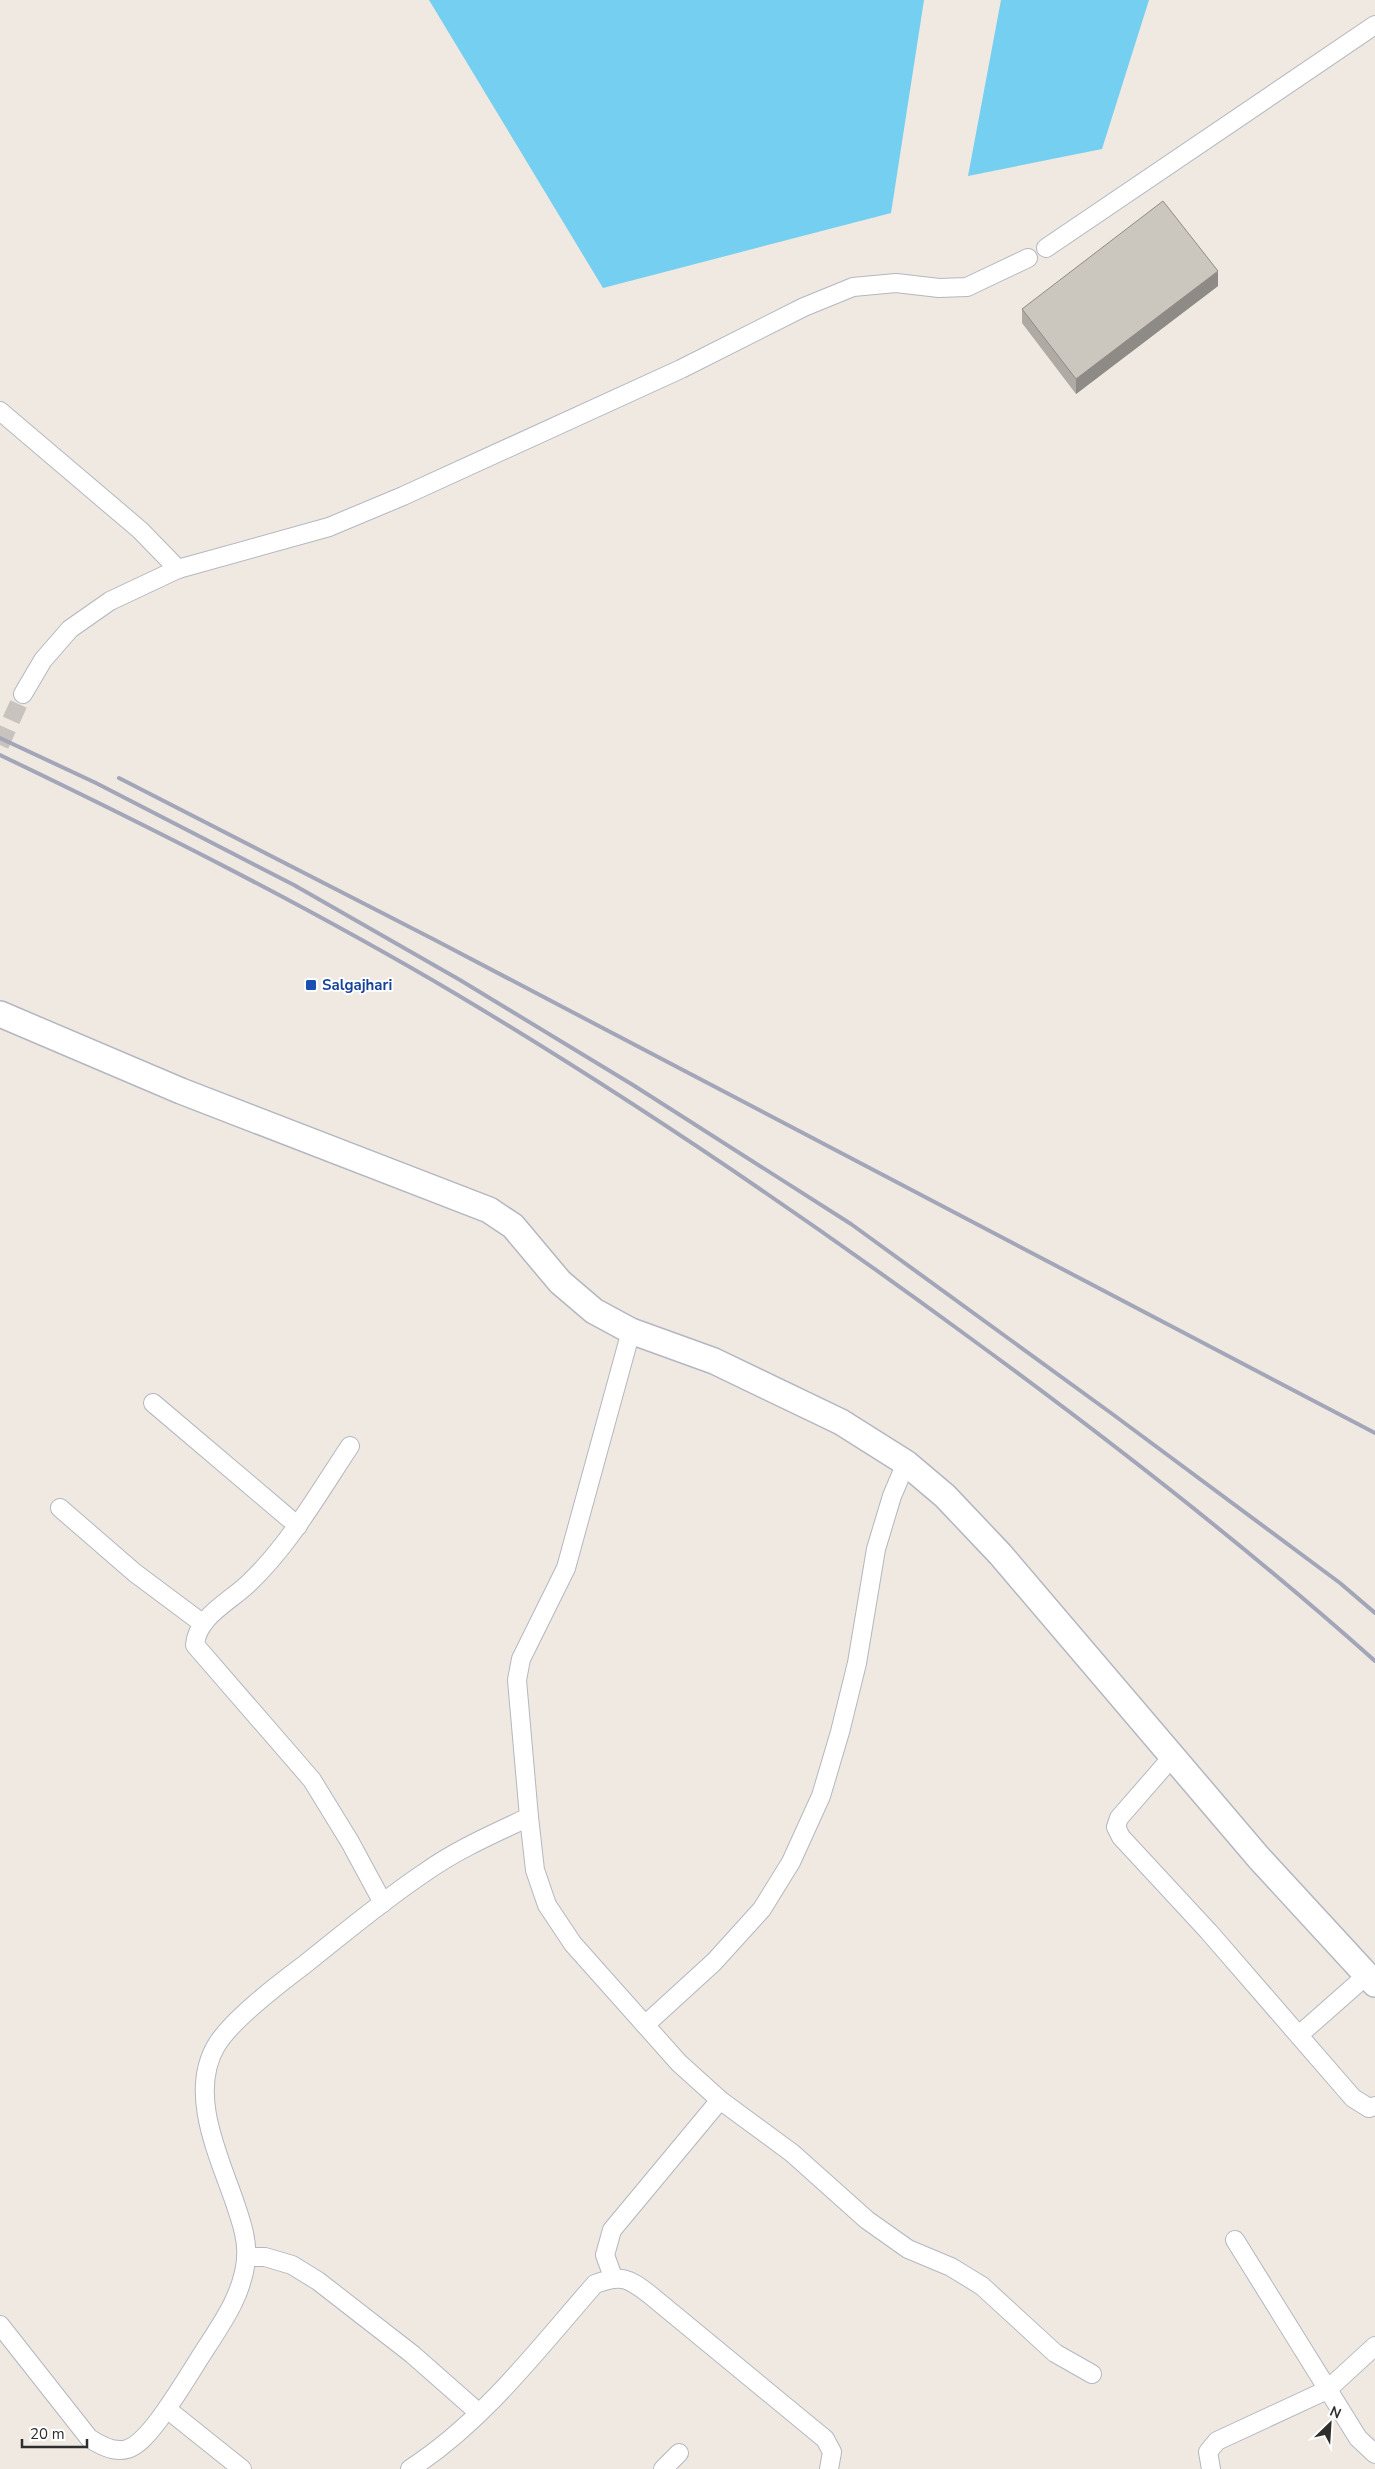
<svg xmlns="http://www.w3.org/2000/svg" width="1375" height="2469" font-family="'Nunito Sans',sans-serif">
<rect width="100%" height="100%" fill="#efe9e1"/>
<g fill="#75cff0">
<path d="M429,0H924L891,213L603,288Z"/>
<path d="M1001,0H1149L1102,149L968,176Z"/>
</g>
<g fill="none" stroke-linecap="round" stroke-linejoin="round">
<path stroke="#c8c4bd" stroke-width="18" stroke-dasharray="18 9" stroke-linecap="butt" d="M0,745L23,694"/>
<g stroke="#b4b7c1" stroke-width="20">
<g id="street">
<path d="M1046,248L1375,25"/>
<path d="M0,411L140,530L178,569"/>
<path d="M23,694L43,660L70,629L110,601L178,569L329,527L403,496L681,369L804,307L853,287L896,283L939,288L967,287L1028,258"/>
<path d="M153,1403L298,1526"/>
<path d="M350,1446C318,1494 290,1544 248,1584C229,1602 197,1617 195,1645L312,1780L350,1842L383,1903"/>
<path d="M60,1508L135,1573L202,1623"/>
<path d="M1173,1756L1119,1818L1116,1827L1121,1837L1209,1932L1353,2098L1369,2108L1375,2106"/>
<path d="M529,1817L535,1870L547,1905L573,1944L679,2063L720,2100L792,2153L867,2220L908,2249L951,2267L982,2286L1055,2353L1092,2374"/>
<path d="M645,2025L714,1962L762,1909L791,1862L821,1796L840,1732L857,1663L876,1549L892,1496L906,1463"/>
<path d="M1299,2035L1367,1975"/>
<path d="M1235,2240L1358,2438L1375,2454"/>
<path d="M246,2257H265L292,2265L318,2281L412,2354L479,2413"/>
<path d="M613,2277L605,2255L612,2230L720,2100"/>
<path d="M0,2325L89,2438C122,2460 135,2451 158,2421C173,2401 186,2380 199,2359C219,2327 242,2298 246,2260C248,2240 241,2221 235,2203C219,2156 188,2094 216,2046C231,2020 280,1983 304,1965C343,1934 382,1901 424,1873C456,1850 493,1834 529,1817L517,1680L521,1659L566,1568L631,1331"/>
<path d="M167,2409L242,2469"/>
<path d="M410,2469C484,2421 538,2349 595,2284C621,2274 628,2278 649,2294L825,2439L832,2452L829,2469"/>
<path d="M663,2469L679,2453"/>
<path d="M1211,2469L1208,2452L1217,2441L1327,2390L1375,2346"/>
</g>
</g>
<g stroke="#b4b7c1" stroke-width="28">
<path id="secondary" d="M0,1014L181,1091L489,1210L513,1226L560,1282L594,1311L631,1331L714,1361L841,1422L906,1463L945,1496L1000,1554L1259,1858L1375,1984"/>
</g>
<use href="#street" stroke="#fff" stroke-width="18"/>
<use href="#secondary" stroke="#fff" stroke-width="25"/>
<g stroke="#a3a6b8" stroke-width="4">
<path d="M0,738L96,783L294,885L460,980L633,1085L851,1224L1111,1413L1340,1583L1375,1613"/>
<path d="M0,755C154,829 309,907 456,994C632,1099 801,1214 966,1335C1107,1438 1245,1545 1375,1661"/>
<path d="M119,778L433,939L1375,1433"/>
</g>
</g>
<path fill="#afaba4" d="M1218,286L1076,394L1022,323V309Z"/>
<path fill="#8e8b86" d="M1218,271V286L1076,394V379Z"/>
<path fill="#cbc7bf" stroke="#8e8b86" d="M1163,201L1218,271L1076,379L1022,309Z"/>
<rect fill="#1a4fb4" stroke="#fff" stroke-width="2" x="305" y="979" width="12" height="12" rx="2.5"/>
<g text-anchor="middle" stroke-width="4" stroke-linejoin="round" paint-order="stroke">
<g font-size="15" font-weight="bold" fill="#164399" stroke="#fff" text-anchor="start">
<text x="322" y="990">Salgajhari</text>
</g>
</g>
<g transform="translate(1330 2424) rotate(25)" stroke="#ffffff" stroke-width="4" paint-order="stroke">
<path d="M0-4L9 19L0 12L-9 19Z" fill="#2e2e2e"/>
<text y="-8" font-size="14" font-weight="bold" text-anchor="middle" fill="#2e2e2e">N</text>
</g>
<path d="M22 2439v8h65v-8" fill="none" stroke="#2e2e2e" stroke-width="2.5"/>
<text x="30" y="2439" font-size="15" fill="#2e2e2e" stroke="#ffffff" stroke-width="4" paint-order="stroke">20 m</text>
</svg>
